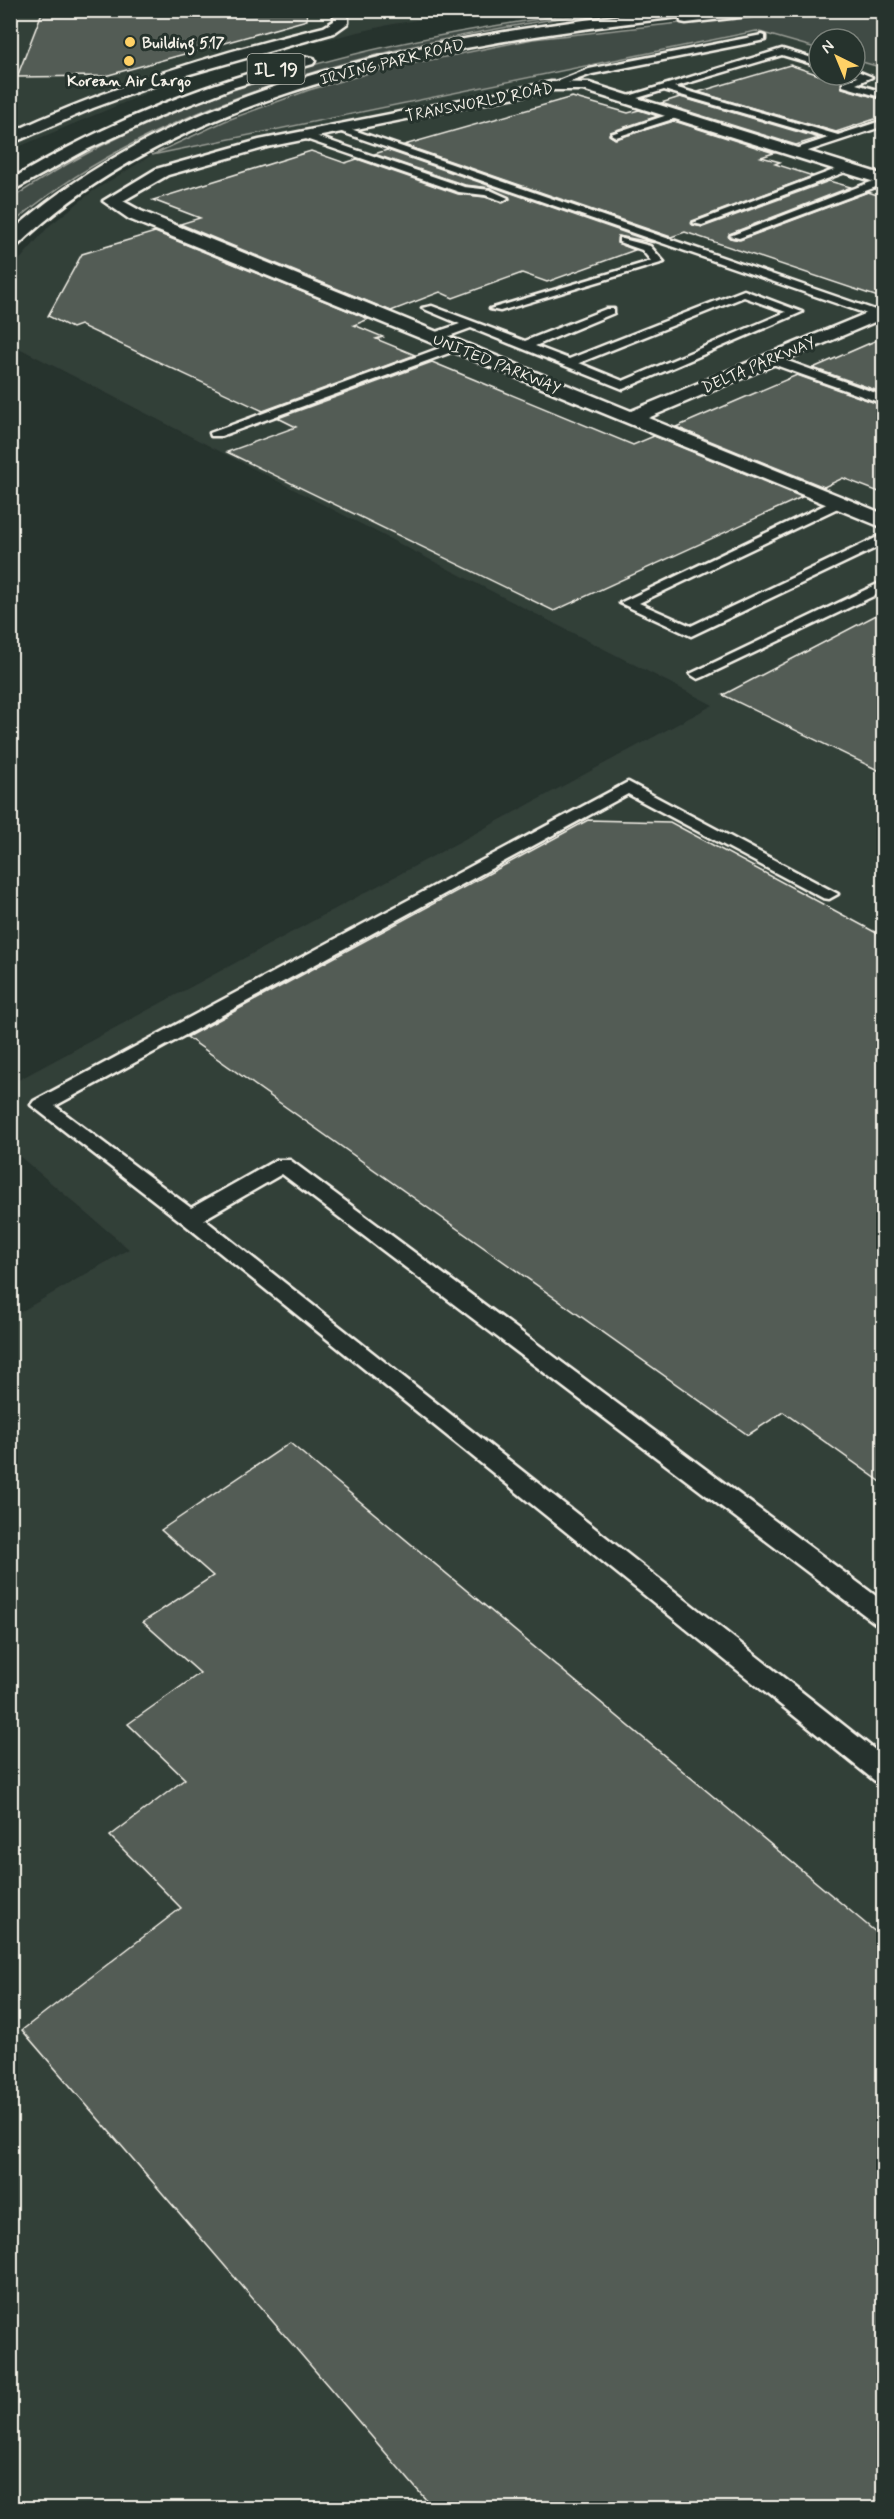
<svg xmlns="http://www.w3.org/2000/svg" width="894" height="2519" font-family="Mynerve,sans-serif">
<rect width="100%" height="100%" fill="#26332d"/>
<filter id="ink" filterUnits="userSpaceOnUse"><feTurbulence type="fractalNoise" baseFrequency=".0167" numOctaves="2"/><feDisplacementMap in="SourceGraphic" scale="12" xChannelSelector="R" yChannelSelector="G"/><feConvolveMatrix kernelMatrix="1 2 1 2 8 2 1 2 1" color-interpolation-filters="sRGB"/></filter>
<g filter="url(#ink)">
<g fill="#333f39">
<path d="M11,11H473L393,24L264,54L176,81L11,150Z"/>
<path d="M756,31L819,49V75H855V60L883,68V2508H11L10,1318L129,1249L11,1149V1084L713,705L11,344V270L49,226L93,191L152,155Z"/>
</g>
<g fill="#414b45" stroke="#9a9e96" stroke-width="1.5">
<path d="M598,11H607C411,39 163,92 11,225V199L15,196C188,82 394,36 598,11Z"/>
<path d="M790,11H883V68L855,60V39H819V49L756,31L152,155L225,121L309,90L376,71L533,39Z"/>
</g>
<g fill="#525c55" stroke="#f4f1e8" stroke-width="1.5">
<path d="M43,10H306L307,20L105,76L17,77Z"/>
<path d="M790,65L819,75L843,80L842,88L884,100V116L836,132L698,92Z"/>
<path d="M572,97L628,113L639,110L658,116L610,132L609,135L615,139L674,121L774,153L761,157L780,162L775,164L813,176L692,221L693,225L703,227L829,181L851,187L729,234L730,238L740,240L868,192L884,197V299L685,232L671,237L404,145Z"/>
<path d="M680,97L819,138L796,145L661,103Z"/>
<path d="M387,150L655,243L618,236L617,243L635,250L547,282L522,273L453,298L440,292L391,311L180,224L200,218L153,200L311,151L345,163L357,159L458,194L485,197L502,203L510,199L491,188L465,185L374,154Z"/>
<path d="M155,232L369,319L354,325L383,337L376,339L415,355L263,411L80,325L72,328L48,316L82,254Z"/>
<path d="M884,337V393L813,368Z"/>
<path d="M432,362L633,445L654,436L802,497L554,611L227,452L296,427L278,418Z"/>
<path d="M797,375L884,406V494L843,478L824,487L676,427Z"/>
<path d="M884,611V773L723,695Z"/>
<path d="M588,820L670,822L884,937V1484L783,1412L748,1435L187,1037Z"/>
<path d="M290,1443L884,1939V2508H433L22,2030L181,1908L110,1836L185,1779L128,1724L200,1673L143,1622L213,1576L161,1530Z"/>
</g>
<g fill="none" stroke-linecap="round" stroke-linejoin="round">
<g stroke="#f4f1e8" stroke-width="5">
<g id="lane">
<path d="M762,35L765,36V40L592,74L551,89L546,86L589,69Z"/>
<path d="M782,49L819,60V66L782,55L674,87L838,135L884,120V126L796,155L792,154V150L828,138L664,90L624,102L619,99Z"/>
<path d="M855,70L872,77L856,84L884,92V98L843,86V82L858,77L852,75H855Z"/>
<path d="M676,112L679,113V117L616,137L611,134Z"/>
<path d="M339,125L881,312L883,314L873,316L336,130V126Z"/>
<path d="M304,132L464,187L490,190L508,198L503,201L485,195L459,192L300,137V133Z"/>
<path d="M847,165L851,166V170L702,225L693,223Z"/>
<path d="M884,177V184L739,238L730,236Z"/>
<path d="M619,238L650,246L664,262L500,311L490,309L651,261L642,250L619,242Z"/>
<path d="M744,290L802,312L623,389L471,328L438,340H430V334L460,324L422,308L432,306L525,341L606,309H614V313L535,346L569,359ZM744,297L786,312L623,381L579,363Z"/>
<path d="M456,342L462,346L460,349L221,436H211L210,433Z"/>
<path d="M771,355L884,396V404L767,362L765,359Z"/>
<path d="M837,499L844,503L842,506L639,603L691,626L884,534V544L691,636L620,603Z"/>
<path d="M884,581V591L703,677L698,679L690,674Z"/>
<path d="M628,782L838,894L829,899L823,898L628,794L55,1106L191,1208L276,1160H290L884,1602V1626L875,1623L282,1174L204,1219L884,1757V1784L875,1781L183,1223L31,1105L34,1101Z"/>
</g>
</g>
<g stroke="#f4f1e8" stroke-width="5">
<g id="street">
<path d="M334,10H348V23L334,33L172,79L93,108L10,144V133C112,86 216,53 324,27L334,21Z"/>
<path d="M551,82L589,83L884,175V185L583,90H551L267,147L168,175L123,201L141,211L631,411L884,306V318L648,418L884,514V528L129,219L103,201L156,169L259,140Z"/>
</g>
</g>
<g stroke="#f4f1e8" stroke-width="5">
<g id="primary">
<path d="M666,10H773L767,14L686,23L681,22L680,17C459,42 183,85 16,247L10,248V233L20,224C193,76 447,35 666,10Z"/>
<path d="M308,57L313,58L315,61L313,64L235,87L160,116L86,150L10,192V180C103,124 203,83 308,57Z"/>
</g>
</g>
<path stroke="#f4f1e8" stroke-width="3" stroke-dasharray="1 3" stroke-linecap="butt" d="M10,777H16"/>
<use href="#lane" fill="#26332d" fill-rule="evenodd"/>
<use href="#street" fill="#26332d" fill-rule="evenodd"/>
<use href="#primary" fill="#26332d" fill-rule="evenodd"/>
</g>
</g>
<g fill="#ffd166" stroke="#26332d" stroke-width="2">
<circle cx="130" cy="42" r="6"/>
<circle cx="129" cy="61" r="6"/>
</g>
<g text-anchor="middle" stroke-width="6" stroke-linejoin="round" paint-order="stroke">
<g font-size="16" font-weight="bold" fill="#f4f1e8" stroke="#26332d" text-anchor="start">
<text x="142" y="48">Building 517</text>
<text x="129" y="86" text-anchor="middle">Korean Air Cargo</text>
</g>
<g font-size="16" fill="#f4f1e8" stroke="#26332d">
<text transform="translate(392 61) rotate(-14)" y="6">IRVING PARK ROAD</text>
<text transform="translate(479 101) rotate(-11)" y="6">TRANSWORLD ROAD</text>
<text transform="translate(497 363) rotate(22)" y="6">UNITED PARKWAY</text>
<text transform="translate(758 364) rotate(-23)" y="6">DELTA PARKWAY</text>
</g>
<rect fill="#26332d" stroke="#b6b8b0" stroke-width="1.5" x="247.5" y="54" width="57" height="30" rx="4.5"/>
<g font-size="18" font-weight="bold" fill="#f4f1e8">
<text x="276" y="75">IL 19</text>
</g>
</g>
<rect width="894" height="2519" fill="none" stroke="#26332d" stroke-width="36"/>
<rect x="18" y="18" width="858" height="2483" fill="none" stroke="#f4f1e8" stroke-width="2" filter="url(#ink)"/>
<g transform="translate(837 57) rotate(317)"><circle r="28" fill="#26332d" stroke="#787f78" stroke-width="1.5"/>
<path d="M0-4.5L10 22L0 15L-10 22Z" fill="#ffd166"/>
<text y="-9" font-size="16" font-weight="bold" text-anchor="middle" fill="#f4f1e8">N</text>
</g>
</svg>
